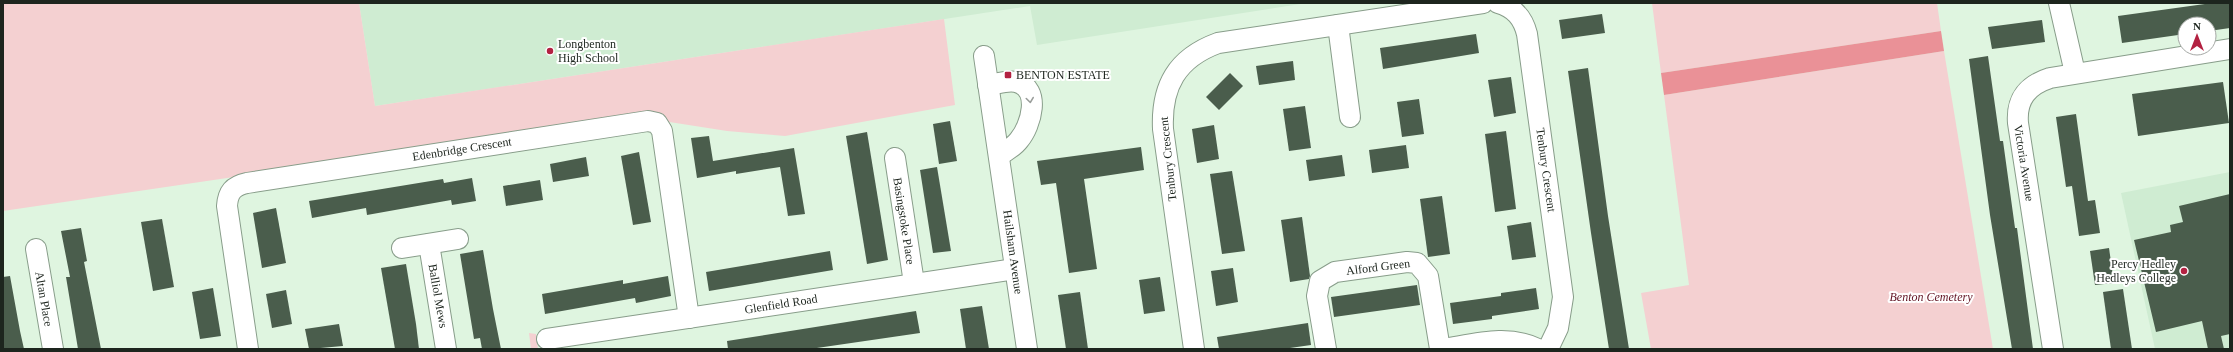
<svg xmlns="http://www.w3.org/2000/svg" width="2233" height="352" font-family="'Times New Roman',serif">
<rect width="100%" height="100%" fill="#dff5e0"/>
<g fill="#cfecd2">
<path d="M359,3H1307L1037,45L1030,6L375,106Z"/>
<path d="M2230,172V349H2155L2121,193Z"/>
</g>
<g fill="#f4d0d1">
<path d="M3,3H359L375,106L944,19L955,105L785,136L727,131L663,121L390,154L3,211Z"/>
<path d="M1652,3H1937L1941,31L1661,73Z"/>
<path d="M1944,51L1993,349H1651L1641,293L1689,285L1664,95Z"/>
<path d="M529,333L536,334L538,349H531Z"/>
</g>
<path fill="#ea9197" d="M1941,31L1944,51L1664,95L1661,73Z"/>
<g fill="#4a5d4c">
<path d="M2212,3H2230V28L2209,31V24H2185V34L2122,43L2118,16Z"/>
<path d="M1602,14L1605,33L1562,39L1559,20Z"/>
<path d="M2042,20L2045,42L1992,49L1988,27Z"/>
<path d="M1476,34L1479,53L1383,69L1380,48Z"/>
<path d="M1988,56L2000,141H2003L2015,228H2017L2033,349H2012L1990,215L1969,59Z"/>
<path d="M1293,61L1295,80L1259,85L1256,66Z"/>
<path d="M1588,68L1608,216L1629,349H1609L1591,233L1568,71Z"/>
<path d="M1230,73L1243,86L1219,110L1206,97Z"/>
<path d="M1511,77L1516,113L1494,117L1488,80Z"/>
<path d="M2223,82L2229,123L2138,136L2132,94Z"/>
<path d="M1419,99L1424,134L1402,137L1397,102Z"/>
<path d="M1305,106L1311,148L1289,151L1283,109Z"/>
<path d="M2076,114L2088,201L2095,200L2100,233L2079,236L2072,186L2066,187L2056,117Z"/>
<path d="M950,121L957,161L939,164L933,124Z"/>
<path d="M1214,125L1219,159L1197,163L1192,129Z"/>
<path d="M1506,131L1516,209L1495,212L1485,134Z"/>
<path d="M867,132L888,260L867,264L846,136Z"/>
<path d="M709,136L713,161L794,148L805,214L788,216L780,167L736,174V171L697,178L691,138Z"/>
<path d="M1406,145L1409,168L1372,173L1369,150Z"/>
<path d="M1141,147L1144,170L1084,179L1097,269L1069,273L1056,183L1041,185L1037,161Z"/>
<path d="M639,152L651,222L633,225L621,156Z"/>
<path d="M1342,155L1345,176L1309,181L1306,160Z"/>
<path d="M586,157L589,176L553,182L550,164Z"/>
<path d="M937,167L951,251L933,253L920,170Z"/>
<path d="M1232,171L1245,251L1222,254L1210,174Z"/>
<path d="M472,178L476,201L452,205L451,200L367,215L366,208L312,218L309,201L443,179L444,183Z"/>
<path d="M540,180L543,200L506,206L503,186Z"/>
<path d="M2230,194V334L2221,336L2224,349H2208L2202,321L2156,332L2134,240L2171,232L2170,225L2183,222L2179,206Z"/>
<path d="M1442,196L1450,254L1428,257L1420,199Z"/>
<path d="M276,208L286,263L262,268L253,213Z"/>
<path d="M1302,217L1310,276L1309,279L1290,282L1281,220Z"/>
<path d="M162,219L174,287L153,291L141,222Z"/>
<path d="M1531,222L1536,257L1512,260L1507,226Z"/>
<path d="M81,228L87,261L84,262L101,349H78L66,277H70L61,231Z"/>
<path d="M2109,248L2114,283L2095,285L2090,251Z"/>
<path d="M483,250L493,309L501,349H482L480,338L474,339L460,254Z"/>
<path d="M830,251L833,270L709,291L706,272Z"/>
<path d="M406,264L416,324L419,349H395L381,268Z"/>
<path d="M1233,268L1238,302L1216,306L1211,271Z"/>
<path d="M10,276L20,331L24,349H3V277Z"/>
<path d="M668,276L671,296L636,303L635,298L545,314L542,294L623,280V284Z"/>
<path d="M1160,277L1165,311L1144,314L1139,280Z"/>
<path d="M1417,285L1420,305L1334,317L1331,297Z"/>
<path d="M213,288L221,336L200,339L192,292Z"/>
<path d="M1536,288L1539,309L1492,316V319L1453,324L1450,303L1501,296V293Z"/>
<path d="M2123,289L2132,349H2111L2103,292Z"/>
<path d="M286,290L292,324L272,328L266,294Z"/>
<path d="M1080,292L1088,349H1066L1058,295Z"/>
<path d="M982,306L989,349H966L960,309Z"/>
<path d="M916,311L920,333L810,349H728L727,341Z"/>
<path d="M1308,323L1311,345L1283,349H1219L1217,337Z"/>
<path d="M339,324L343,346L309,349L305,329Z"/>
</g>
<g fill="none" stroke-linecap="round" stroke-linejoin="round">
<g stroke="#889d8a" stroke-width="22">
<g id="street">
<path d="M1498,3C1515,8 1523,18 1527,34L1563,297L1558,328L1548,349"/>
<path d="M2059,3L2075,73"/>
<path d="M1338,25L1350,117"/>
<path d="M984,56L1027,349"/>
<path d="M988,85C997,84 1007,80 1016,82C1042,88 1031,126 1019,140C1014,147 1007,150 1000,155"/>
<path d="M895,158L914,283"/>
<path d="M429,244L446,349"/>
<path d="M402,248L458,239"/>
<path d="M36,249L53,349"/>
<path d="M547,339L1015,269"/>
<path d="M248,349L227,206C228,192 233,186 247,183L648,121L657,123L662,131L689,318"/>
<path d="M1194,349L1163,129C1161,86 1177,58 1218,43L1483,3"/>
<path d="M1326,349L1317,296L1320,281L1335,272L1407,262L1417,263L1428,276L1440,349"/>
<path d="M1444,349C1475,344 1508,334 1538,349"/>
<path d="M2053,349L2018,123C2016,99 2028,85 2050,78L2230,49"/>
</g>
</g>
<use href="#street" stroke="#fff" stroke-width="20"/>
</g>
<defs><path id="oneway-chevron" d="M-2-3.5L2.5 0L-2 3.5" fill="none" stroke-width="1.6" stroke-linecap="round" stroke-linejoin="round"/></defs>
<use stroke="#999d9a" href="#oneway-chevron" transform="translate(1030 100) rotate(82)"/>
<g fill="#b32141" stroke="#fff" stroke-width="1.5">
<circle cx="550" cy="51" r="4"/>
<rect x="1004" y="71" width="8" height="8" rx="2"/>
<circle cx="2184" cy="271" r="4"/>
</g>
<g text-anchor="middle" stroke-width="4" stroke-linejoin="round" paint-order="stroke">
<g font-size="12" fill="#1d251e" stroke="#fff" text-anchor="start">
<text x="558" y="48">Longbenton<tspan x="558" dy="14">High School</tspan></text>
<text x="1016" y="79">BENTON ESTATE</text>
<text x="2176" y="268" text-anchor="end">Percy Hedley<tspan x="2176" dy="14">Hedleys College</tspan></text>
</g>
<g font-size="12" fill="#1d251e" stroke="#fff">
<text transform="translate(462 149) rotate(-9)" y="4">Edenbridge Crescent</text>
<text transform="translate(1168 159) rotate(-96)" y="4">Tenbury Crescent</text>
<text transform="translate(2024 163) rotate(81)" y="4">Victoria Avenue</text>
<text transform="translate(1546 170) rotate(82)" y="4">Tenbury Crescent</text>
<text transform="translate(904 221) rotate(81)" y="4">Basingstoke Place</text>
<text transform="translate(1013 252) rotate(82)" y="4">Hailsham Avenue</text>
<text transform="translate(1378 267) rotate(-7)" y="4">Alford Green</text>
<text transform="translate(438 296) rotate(80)" y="4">Balliol Mews</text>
<text transform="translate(44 299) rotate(80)" y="4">Altan Place</text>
<text transform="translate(781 304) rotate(-9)" y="4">Glenfield Road</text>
</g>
<g font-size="12" font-style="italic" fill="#601121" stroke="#fff">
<text x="1931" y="301">Benton Cemetery</text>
</g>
</g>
<rect width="2233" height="352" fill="none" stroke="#1d251e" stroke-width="8"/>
<g transform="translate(2197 36)"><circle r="19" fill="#ffffff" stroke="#a5a8a5"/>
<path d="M0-3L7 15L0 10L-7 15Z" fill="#b32141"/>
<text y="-6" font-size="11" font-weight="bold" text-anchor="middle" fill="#1d251e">N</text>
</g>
</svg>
